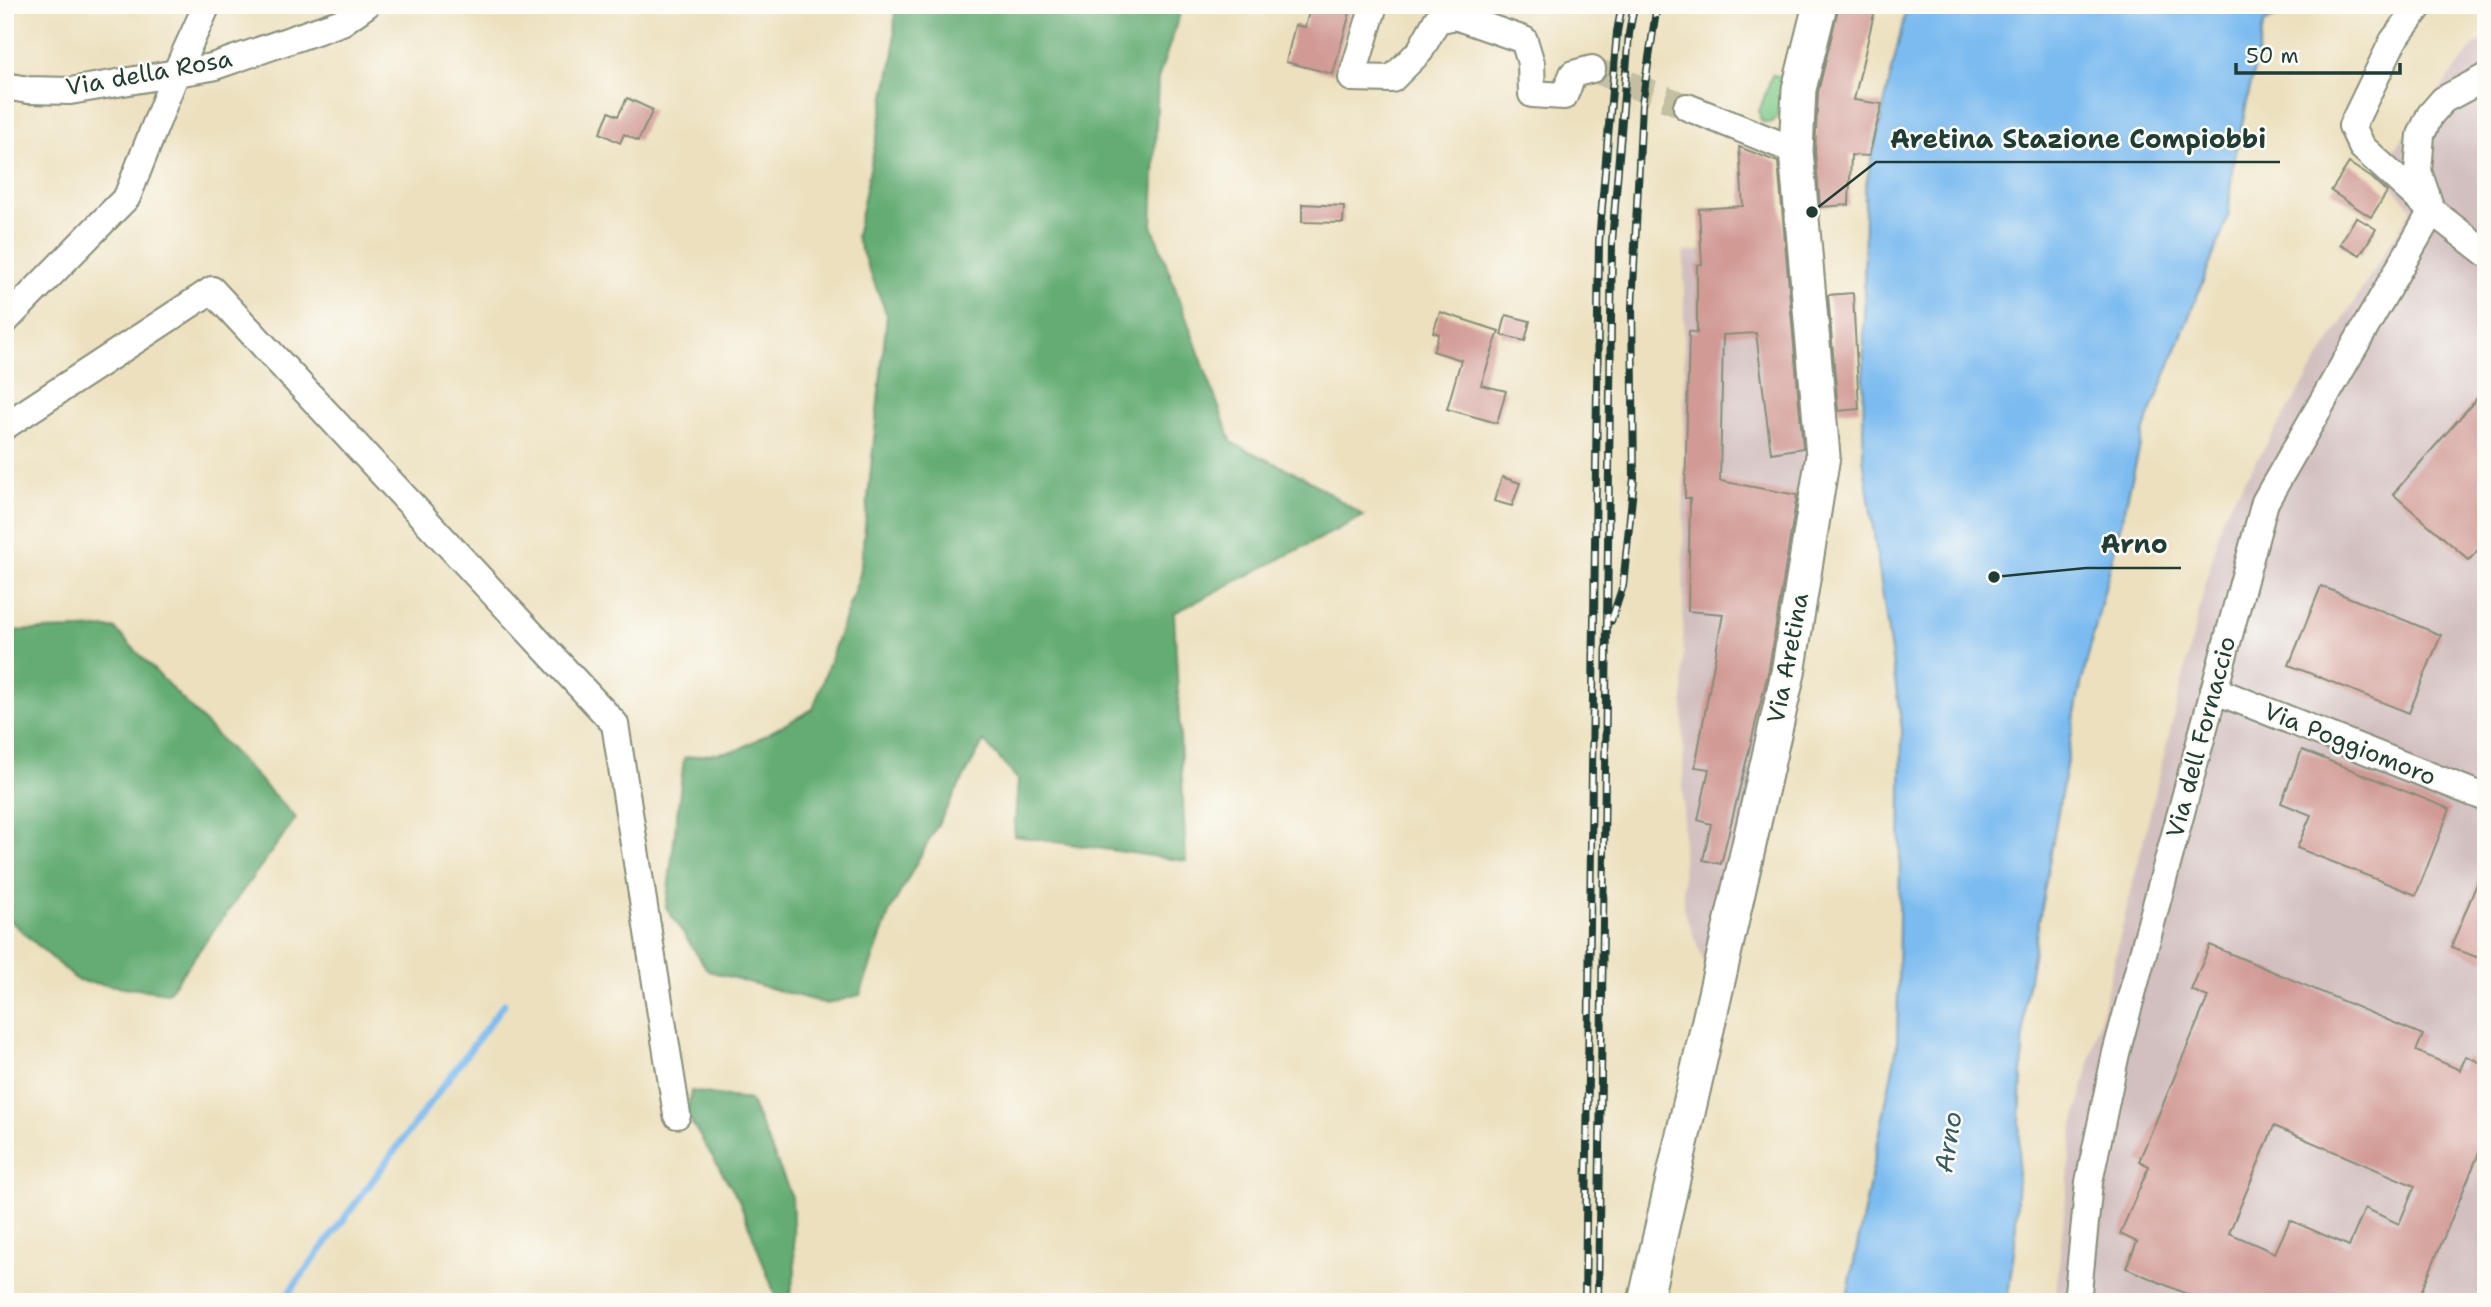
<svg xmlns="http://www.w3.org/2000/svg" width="2491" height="1307" font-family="'Shantell Sans',sans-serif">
<rect width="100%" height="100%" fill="#fdfcf7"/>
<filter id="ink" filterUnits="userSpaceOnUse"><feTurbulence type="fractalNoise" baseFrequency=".0143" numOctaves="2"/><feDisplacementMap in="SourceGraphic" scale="14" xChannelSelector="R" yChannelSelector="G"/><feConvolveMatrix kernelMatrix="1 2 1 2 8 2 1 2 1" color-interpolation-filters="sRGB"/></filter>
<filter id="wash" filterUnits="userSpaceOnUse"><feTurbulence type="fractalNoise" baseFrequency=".00686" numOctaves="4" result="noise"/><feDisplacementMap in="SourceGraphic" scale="28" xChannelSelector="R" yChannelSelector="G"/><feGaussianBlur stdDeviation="1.57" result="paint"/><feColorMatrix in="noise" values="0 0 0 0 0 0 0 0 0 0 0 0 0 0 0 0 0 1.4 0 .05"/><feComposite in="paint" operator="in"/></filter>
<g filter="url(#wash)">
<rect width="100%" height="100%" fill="#ece0be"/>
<g fill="#d2bfbf">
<path d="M2486,41V1302H2055L2073,1130L2222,517L2412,208L2378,170L2475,44Z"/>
<path d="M1814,243L1836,467L1724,1013L1683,909L1684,252Z"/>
</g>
<path fill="#7bc886" stroke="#4d825d" stroke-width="2" d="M1772,75L1787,77L1777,117C1772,124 1769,124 1761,121L1759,112Z"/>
<g fill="#64ac73" stroke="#427454" stroke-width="2">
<path d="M895,5H1183L1158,79L1152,225L1232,443L1302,476L1364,516L1174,613L1186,861L1014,836L1018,780L984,741L890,911L860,995L827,1004L708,971L666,907L684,758L738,750L813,709L860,574L887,315L856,237L894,52Z"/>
<path d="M114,628L296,818L168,993L78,981L5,916V631Z"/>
<path d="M691,1091L750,1100L792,1197L795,1272L788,1302H778L739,1200L687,1115Z"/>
</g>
<path fill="#7cbbf0" stroke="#4e7c92" stroke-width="2" d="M1907,5H2298L2264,23L2232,171L2228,218L2144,430L2078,697L2025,1001L2015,1244L2007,1302H1846L1897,1047L1902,729L1863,457L1865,188Z"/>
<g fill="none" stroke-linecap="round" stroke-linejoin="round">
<path stroke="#7cbbf0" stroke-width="7" d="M282,1302L504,1004"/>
</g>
<g id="blocks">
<g fill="#d19a94" fill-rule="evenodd">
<path d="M1311,5H1337L1351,9L1333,74L1286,62L1295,25L1305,27Z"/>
<path d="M1839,5H1876L1854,100L1882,104L1869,156L1851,155L1849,205L1820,207L1815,151L1818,92Z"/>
<path d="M627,98L653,110L638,141L624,134L620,143L600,133L609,112L618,116Z"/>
<path d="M1739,147L1778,162L1803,448L1771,453L1756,333L1723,335L1720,481L1797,495L1769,669L1721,864L1703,860L1711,824L1698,820L1709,769L1695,767L1723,614L1688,611L1690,498H1685L1689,331L1697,333V265L1702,264L1699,209L1743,206Z"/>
<path d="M2349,163L2372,178L2387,192L2371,217L2331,191Z"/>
<path d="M1302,204L1344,206L1343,223L1302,222Z"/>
<path d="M2356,217L2376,229L2360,255L2340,244Z"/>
<path d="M1853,293L1859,409L1838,411L1828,295Z"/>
<path d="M1440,312L1499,331L1481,385L1506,391L1497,423L1447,409L1461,360L1433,351L1439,334L1433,332Z"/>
<path d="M1506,315L1530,321L1525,341L1501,335Z"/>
<path d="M2486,388V541L2469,560L2393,494Z"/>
<path d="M1502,477L1520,483L1512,506L1494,501Z"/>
<path d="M2321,586L2441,635L2409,713L2289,665Z"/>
<path d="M2302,750L2450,809L2416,895L2297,848L2311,815L2281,803Z"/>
<path d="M2485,864H2486V961L2451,947Z"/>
<path d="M2210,945L2423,1035L2416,1051L2460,1070L2466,1056L2486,1065V1136L2417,1302H2205L2126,1268L2137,1242L2120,1234L2149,1166L2139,1161L2208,997L2191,990ZM2274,1126L2415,1186L2399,1224L2365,1208L2349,1246L2290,1220L2275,1253L2229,1233Z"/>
</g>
</g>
</g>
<g filter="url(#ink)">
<use href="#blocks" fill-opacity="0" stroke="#868e79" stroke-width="2"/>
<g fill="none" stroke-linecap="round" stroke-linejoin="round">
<path stroke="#c3bfa2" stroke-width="26" stroke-dasharray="26 13" stroke-linecap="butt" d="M1592,69L1687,107"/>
<g stroke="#868e79" stroke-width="30">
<g id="minor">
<path d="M1374,5L1352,78L1392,79L1420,51L1437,20L1455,16L1524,40L1531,63L1532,94L1564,96L1573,74L1592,69"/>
<path d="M2420,5L2393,41L2352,126L2362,147L2432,211L2486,253"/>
<path d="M5,86L28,90L70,91L212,67L342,22L366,5"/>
<path d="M1687,107L1796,151"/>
<path d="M2430,206L2418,171L2421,135L2430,115L2443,100L2486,77"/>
<path d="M5,321L127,197L176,73L207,5"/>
<path d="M5,426L212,290L615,724L677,1115"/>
<path d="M2214,690L2486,798"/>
<path d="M2077,1302L2089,1182L2116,1053L2265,502L2432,211"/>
</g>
</g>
<g stroke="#868e79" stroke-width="37">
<path id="major" d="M1645,1302L1788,673L1823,456L1796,151L1799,89L1820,5"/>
</g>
<use href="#minor" stroke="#fff" stroke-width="26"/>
<use href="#major" stroke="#fff" stroke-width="33"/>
<g stroke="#1f3d34" stroke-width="8">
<g id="rail">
<path d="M1611,621L1623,586L1634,478L1632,307L1642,104L1657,5"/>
<path d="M1585,1302L1599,241L1617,32L1622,5"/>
<path d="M1598,1302L1612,242L1629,34L1634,5"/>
</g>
</g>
<use href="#rail" stroke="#fdfcf7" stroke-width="5" stroke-dasharray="16" stroke-linecap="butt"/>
</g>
</g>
<g text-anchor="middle" stroke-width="5" stroke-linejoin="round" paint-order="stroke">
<g font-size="24" fill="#1f3d34" stroke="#fdfcf7">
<text transform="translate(149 73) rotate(-10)" y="8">Via della Rosa</text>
<text transform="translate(1788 658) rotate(-79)" y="8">Via Aretina</text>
<text transform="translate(2201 737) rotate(-75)" y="8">Via dell Fornaccio</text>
<text transform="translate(2350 744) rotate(22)" y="8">Via Poggiomoro</text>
</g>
<g font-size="26" font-style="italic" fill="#365c63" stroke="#fdfcf7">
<text transform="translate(1948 1142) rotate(-81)" y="9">Arno</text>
</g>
</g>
<path fill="none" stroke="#1f3d34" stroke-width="2.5" d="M1812 212L1876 162H2280M1994 577L2086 568H2181"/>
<g fill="#1f3d34" stroke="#fdfcf7" stroke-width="2.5">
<circle cx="1812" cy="212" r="7"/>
<circle cx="1994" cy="577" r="7"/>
</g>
<g font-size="26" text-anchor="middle" font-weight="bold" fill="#1f3d34" stroke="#fdfcf7" stroke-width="5" stroke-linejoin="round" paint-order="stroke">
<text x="2078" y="148">Aretina Stazione Compiobbi</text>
<text x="2134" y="553">Arno</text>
</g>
<rect width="2491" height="1307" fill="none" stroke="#fdfcf7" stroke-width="28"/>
<path d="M2236 63v10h164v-10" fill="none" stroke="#1f3d34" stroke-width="3.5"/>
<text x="2246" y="63" font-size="21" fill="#1f3d34" stroke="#fdfcf7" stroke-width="5" paint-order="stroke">50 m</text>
</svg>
